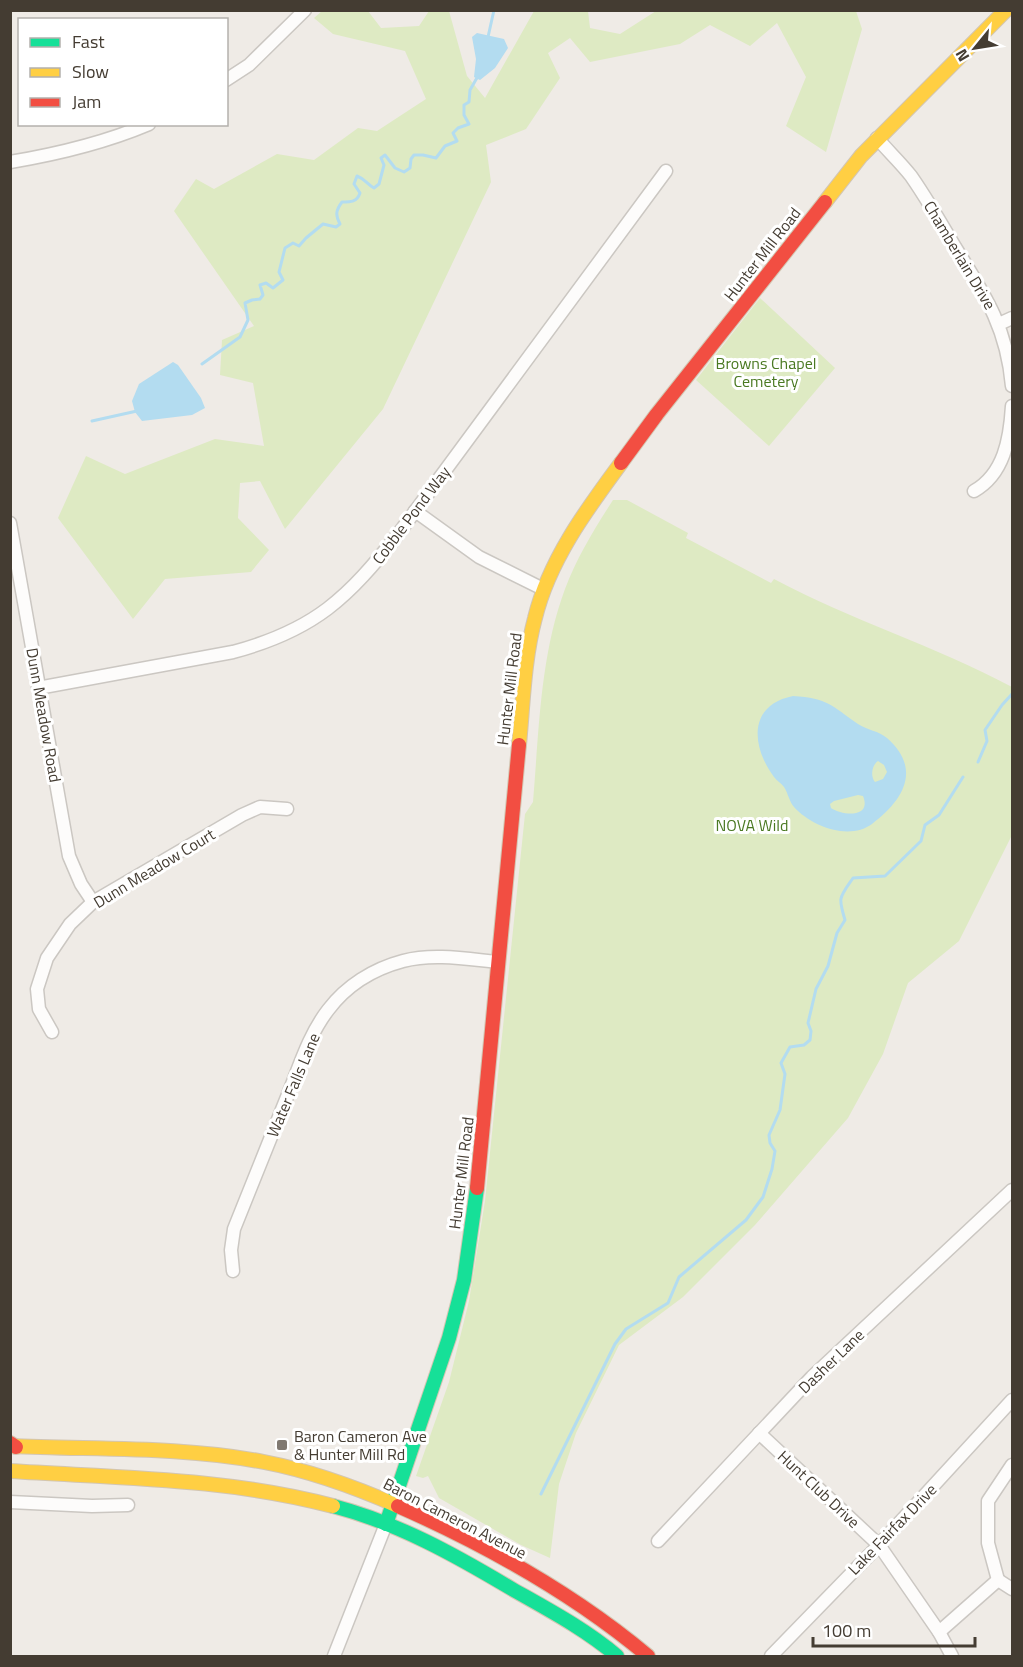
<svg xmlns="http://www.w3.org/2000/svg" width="1023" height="1667" font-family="'Titillium Web',sans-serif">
<rect width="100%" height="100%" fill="#efebe6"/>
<g fill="#deeac3">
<path d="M322,11H368L381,28L419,26L429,11H449L467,76L485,98L534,11H588L590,28L620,34L656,11H856L862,29L826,152L786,126L806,77L777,23L750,46L710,25L680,44L590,62L570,38L548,53L560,78L526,129L486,145L491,182L383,409L285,529L260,481L240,483L238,518L269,550L251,572L165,579L133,619L58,518L86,456L125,474L215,439L264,446L253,383L220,375L222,340L254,326L174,211L196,179L214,189L277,154L314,160L358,128L377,131L426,99L405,51L333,34L314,18Z"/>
<path d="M760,298L835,368L769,446L696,380Z"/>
<path d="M613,500H627L688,533L686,538L771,583L774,579C851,620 935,646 1012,687V835L959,941L908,983L883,1054L848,1118L755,1225L683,1297L619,1345L576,1433L559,1484L550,1558L521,1545L439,1498L428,1476L423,1478L416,1476L449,1382L469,1301L485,1201L525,814L533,802C539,731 540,656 565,589C577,557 595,528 613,500Z"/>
</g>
<g fill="#b3dcf0" fill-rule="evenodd">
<path d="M477,33L504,39L508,48L495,68L480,80L474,77L476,59L472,37Z"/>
<path d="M173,362L178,365L201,398L205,408L192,415L142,421L135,412L132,401L139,384Z"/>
<path d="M793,696C828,698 832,706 858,724C867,730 879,731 887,738C922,769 904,800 872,824C849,841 811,826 794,807C789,801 788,793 784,787C781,783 777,781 774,777C751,746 748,705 793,696ZM878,761L884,765L887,772L883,779L875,782C870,776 872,765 878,761ZM858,795L863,796C872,818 843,816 831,808L830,804L834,801Z"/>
</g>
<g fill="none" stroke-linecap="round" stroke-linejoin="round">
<g stroke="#b3dcf0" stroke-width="3">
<path d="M488,37L494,10"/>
<path d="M202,364L240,337L248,320L245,303L252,300L260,299L263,295L260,285L266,283L273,288L283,280L279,272L285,248L293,243L299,246L306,238L323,224L336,227L340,224C335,215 336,210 342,202C351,202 357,202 360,193L354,184L357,176C365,179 367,184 374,188L379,184L384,165L381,158L385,155L395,168L404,172L410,168L411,159L414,155H423L436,158L445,146L457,141L453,133L458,128L469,124L464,115V105L469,102L470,90L478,76"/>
<path d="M92,421L137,411"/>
<path d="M978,762L987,741L985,730L1002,705L1012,694"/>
<path d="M541,1494L615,1344L626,1329L668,1303L679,1277L746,1220L763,1197L772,1169L775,1151L770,1143L769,1135L780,1110L785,1074L781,1063L790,1047L804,1045L810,1040L811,1031L808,1023L816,989L828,966L837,933L845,920C838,897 839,898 853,878L885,876L921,841L925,825L939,815L963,777"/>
</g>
<g stroke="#cbc7c2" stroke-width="15">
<g id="street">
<path d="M226,80L249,65L305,10"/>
<path d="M877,138C888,151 901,163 911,176C927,199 941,223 955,247C985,295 1007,328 1012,386"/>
<path d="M10,162C58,154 104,143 149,124"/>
<path d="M999,324L1012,318"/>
<path d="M974,491C1004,474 1010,439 1012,406"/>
<path d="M415,511L479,557L543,589"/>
<path d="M10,523L69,856L81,884L93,902"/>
<path d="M38,688L233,652C315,630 348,598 399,533L666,171"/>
<path d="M52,1032L39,1009L37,989L47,958L70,924L93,902L242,815L260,807L287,809"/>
<path d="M233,1271L231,1250L234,1229C252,1185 269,1141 287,1097C299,1068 308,1036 328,1010C346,986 373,969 403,961C433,953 467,959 498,962"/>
<path d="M759,1433L879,1545L939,1632L952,1656"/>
<path d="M10,1502L92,1506L128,1505"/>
<path d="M658,1541L812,1377L1012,1190"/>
<path d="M998,1580L1012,1589"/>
<path d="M939,1632L998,1580L988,1543V1501L1012,1465"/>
<path d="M334,1656L386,1524"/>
<path d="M771,1656L879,1545L1012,1400"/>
</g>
</g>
<g stroke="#d3c6b2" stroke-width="16">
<g id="fast">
<path d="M333,1506C398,1523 455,1555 512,1589C549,1610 585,1629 617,1656"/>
<path d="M386,1524L449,1338L464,1280L477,1188"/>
</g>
</g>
<g stroke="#d3c6b2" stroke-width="16">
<g id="slow">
<path d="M825,202L861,156L1006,10"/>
<path d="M519,745C523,703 524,659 535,618C549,560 587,509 621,463"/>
<path d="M10,1446C95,1450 181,1446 264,1462C311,1471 355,1487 398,1506"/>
<path d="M10,1471C118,1478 228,1478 333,1506"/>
</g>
</g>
<g stroke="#d3c6b2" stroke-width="16">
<g id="jam">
<path d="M621,463L657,414L825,202"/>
<path d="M477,1188L519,745"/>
<path d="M10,1443L16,1447"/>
<path d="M398,1506C486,1545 574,1594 648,1656"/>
</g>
</g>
<use href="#street" stroke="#fdfcfb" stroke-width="12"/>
<use href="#fast" stroke="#16e098" stroke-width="14"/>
<use href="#slow" stroke="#ffcf43" stroke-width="14"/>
<use href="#jam" stroke="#f24e42" stroke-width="14"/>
</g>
<rect fill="#807971" stroke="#fff" stroke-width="2" x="276" y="1439" width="12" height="12" rx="3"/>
<g text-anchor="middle" stroke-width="6" stroke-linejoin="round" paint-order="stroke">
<g font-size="16" fill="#443c32" stroke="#fff">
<text transform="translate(762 254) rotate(-52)" y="6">Hunter Mill Road</text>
<text transform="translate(960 255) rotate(59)" y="6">Chamberlain Drive</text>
<text transform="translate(411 515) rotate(-53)" y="6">Cobble Pond Way</text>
<text transform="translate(509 689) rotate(-83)" y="6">Hunter Mill Road</text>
<text transform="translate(44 715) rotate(80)" y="6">Dunn Meadow Road</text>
<text transform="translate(154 868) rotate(-31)" y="6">Dunn Meadow Court</text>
<text transform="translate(293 1085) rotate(-67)" y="6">Water Falls Lane</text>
<text transform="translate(461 1173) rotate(-83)" y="6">Hunter Mill Road</text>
<text transform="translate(831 1361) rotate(-44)" y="6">Dasher Lane</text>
<text transform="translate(819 1489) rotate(43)" y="6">Hunt Club Drive</text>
<text transform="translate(455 1518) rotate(27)" y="6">Baron Cameron Avenue</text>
<text transform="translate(892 1529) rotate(-46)" y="6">Lake Fairfax Drive</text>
</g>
<g font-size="16" fill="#4a7922" stroke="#fff">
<text x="766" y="369">Browns Chapel<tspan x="766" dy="18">Cemetery</tspan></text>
<text x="752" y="831">NOVA Wild</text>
</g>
<g font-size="16" fill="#443c32" stroke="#fff" text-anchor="start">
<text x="294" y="1442">Baron Cameron Ave<tspan x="294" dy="18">&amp; Hunter Mill Rd</tspan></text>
</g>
</g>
<rect width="1023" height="1667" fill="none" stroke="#443c32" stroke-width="24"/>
<rect x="18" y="18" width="210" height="108" fill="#ffffff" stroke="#b4b1ad" stroke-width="1.5"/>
<rect x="30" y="38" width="30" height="9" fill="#16e098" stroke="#b4b1ad" stroke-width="1.5"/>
<text x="72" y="48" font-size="18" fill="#443c32">Fast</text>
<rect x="30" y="68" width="30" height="9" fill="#ffcf43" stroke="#b4b1ad" stroke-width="1.5"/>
<text x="72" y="78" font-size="18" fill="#443c32">Slow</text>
<rect x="30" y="98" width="30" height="9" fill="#f24e42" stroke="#b4b1ad" stroke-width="1.5"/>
<text x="72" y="108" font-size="18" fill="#443c32">Jam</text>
<g transform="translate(975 48) rotate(240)" stroke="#ffffff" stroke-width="4.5" paint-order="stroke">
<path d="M0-4.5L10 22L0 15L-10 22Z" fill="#443c32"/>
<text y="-9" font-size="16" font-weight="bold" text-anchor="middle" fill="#443c32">N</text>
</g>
<path d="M813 1637v9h162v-9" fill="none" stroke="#443c32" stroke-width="3"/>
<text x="822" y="1637" font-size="18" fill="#443c32" stroke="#ffffff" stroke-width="4.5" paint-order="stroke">100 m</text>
</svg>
